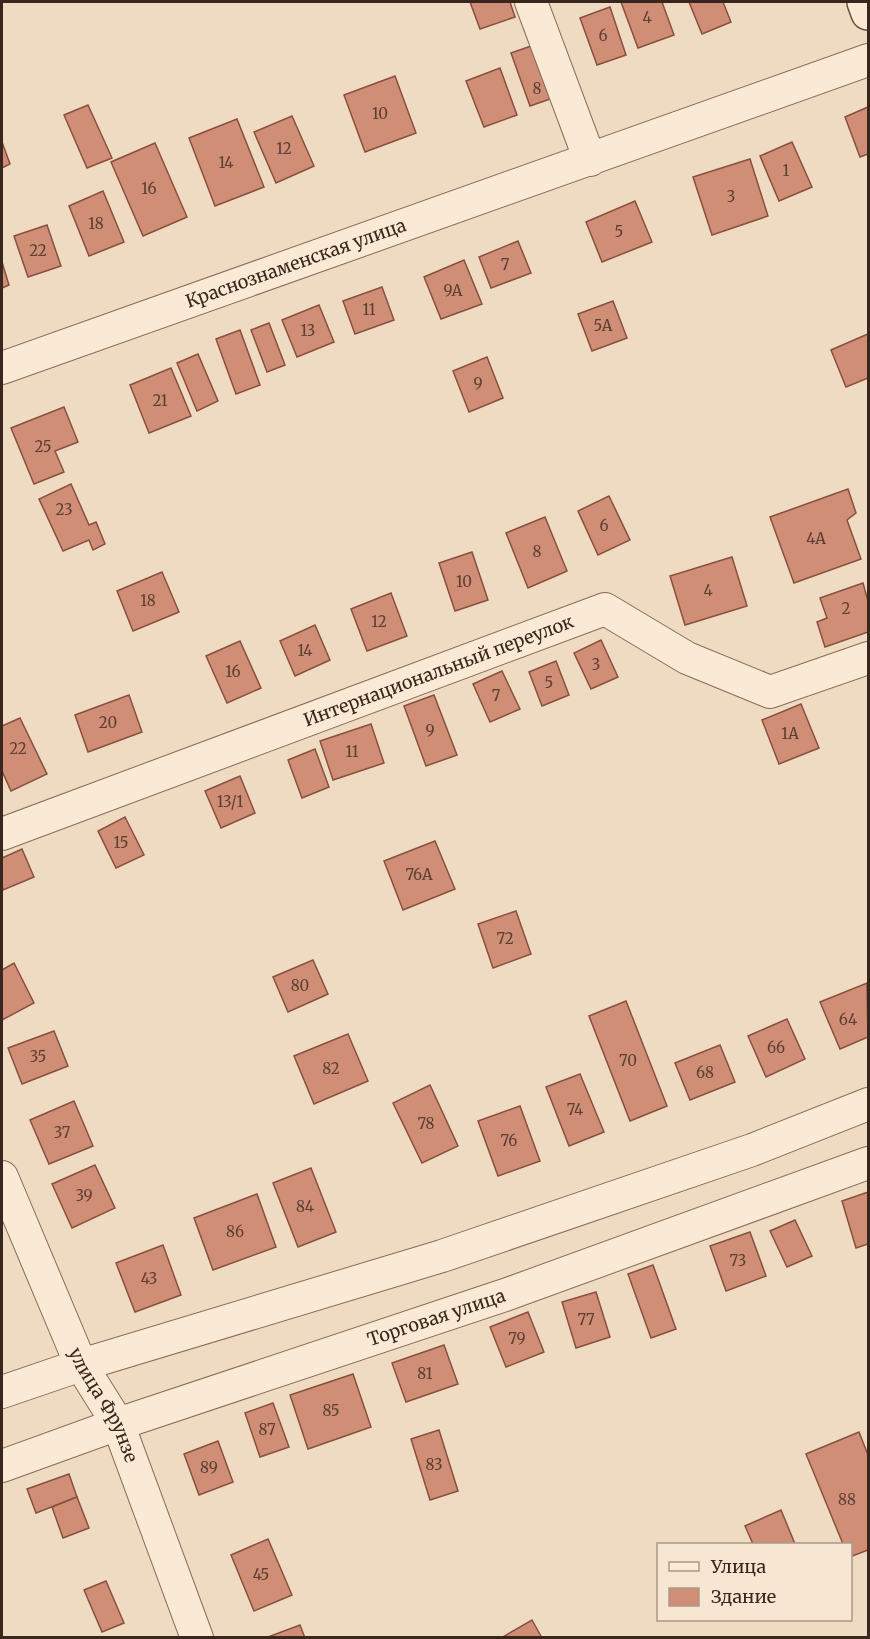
<svg xmlns="http://www.w3.org/2000/svg" width="870" height="1639" font-family="Merriweather,serif">
<rect width="100%" height="100%" fill="#efdbc1"/>
<g fill="#cf8e75" stroke="#89503d" stroke-width="1.5">
<path d="M470,2H510L515,17L480,29Z"/>
<path d="M621,2H662L674,35L638,48Z"/>
<path d="M689,2H723L731,22L702,34Z"/>
<path d="M610,7L626,55L597,65L580,18Z"/>
<path d="M534,45L553,98L530,106L511,53Z"/>
<path d="M500,68L517,115L484,127L466,81Z"/>
<path d="M395,76L416,133L365,152L344,95Z"/>
<path d="M88,105L112,158L87,168L64,115Z"/>
<path d="M868,107V154L860,157L845,117Z"/>
<path d="M292,116L314,166L276,183L254,132Z"/>
<path d="M237,119L264,187L215,206L189,138Z"/>
<path d="M2,142L10,164L2,168Z"/>
<path d="M792,142L812,187L779,201L760,156Z"/>
<path d="M155,143L187,217L143,236L111,162Z"/>
<path d="M750,159L768,216L712,235L693,177Z"/>
<path d="M103,191L124,242L89,256L69,206Z"/>
<path d="M635,201L652,242L602,262L586,222Z"/>
<path d="M47,225L61,266L28,277L14,236Z"/>
<path d="M518,241L531,273L491,288L479,257Z"/>
<path d="M464,260L482,304L441,319L424,277Z"/>
<path d="M2,262L9,285L2,288Z"/>
<path d="M382,287L394,320L355,334L343,301Z"/>
<path d="M613,301L627,338L592,351L578,314Z"/>
<path d="M319,305L334,342L297,357L282,320Z"/>
<path d="M269,323L285,365L267,372L251,330Z"/>
<path d="M240,330L260,385L236,394L216,339Z"/>
<path d="M868,334V378L846,387L831,350Z"/>
<path d="M198,354L218,401L197,411L177,363Z"/>
<path d="M487,357L503,398L469,412L453,371Z"/>
<path d="M171,368L191,416L149,433L130,385Z"/>
<path d="M64,407L78,442L55,451L64,472L34,484L11,428Z"/>
<path d="M71,484L89,525L96,522L105,544L93,550L89,540L63,551L39,499Z"/>
<path d="M848,489L856,513L847,520L861,559L794,583L770,517Z"/>
<path d="M609,496L630,540L598,555L578,511Z"/>
<path d="M545,517L567,571L528,588L506,533Z"/>
<path d="M472,552L488,600L455,611L439,563Z"/>
<path d="M732,557L747,606L685,625L670,576Z"/>
<path d="M162,572L179,612L133,631L117,591Z"/>
<path d="M863,583L868,601V632L825,647L817,622L827,618L820,598Z"/>
<path d="M391,593L407,636L367,651L351,609Z"/>
<path d="M315,625L330,660L295,676L280,641Z"/>
<path d="M601,640L618,677L591,689L574,653Z"/>
<path d="M240,641L261,688L227,703L206,656Z"/>
<path d="M556,661L569,695L542,706L529,672Z"/>
<path d="M502,671L520,709L490,722L473,684Z"/>
<path d="M129,695L142,732L88,752L75,715Z"/>
<path d="M434,695L457,755L426,766L404,706Z"/>
<path d="M801,704L819,748L779,764L762,720Z"/>
<path d="M20,718L47,774L11,791L2,771V726Z"/>
<path d="M371,724L384,763L333,780L320,741Z"/>
<path d="M315,749L329,787L302,798L288,760Z"/>
<path d="M240,776L255,813L221,828L205,791Z"/>
<path d="M125,817L144,855L116,868L98,831Z"/>
<path d="M435,841L455,889L403,910L384,861Z"/>
<path d="M22,849L34,877L3,890L2,886V858Z"/>
<path d="M516,911L531,954L493,968L478,924Z"/>
<path d="M313,960L328,994L288,1012L273,977Z"/>
<path d="M14,963L34,1003L2,1020V970Z"/>
<path d="M867,983L868,1037L840,1049L820,1002Z"/>
<path d="M626,1001L667,1106L630,1121L589,1016Z"/>
<path d="M787,1019L805,1059L766,1077L748,1036Z"/>
<path d="M54,1031L68,1066L22,1084L8,1048Z"/>
<path d="M348,1034L368,1081L314,1104L294,1056Z"/>
<path d="M720,1045L735,1082L690,1100L675,1063Z"/>
<path d="M580,1074L604,1132L569,1146L546,1087Z"/>
<path d="M430,1085L458,1146L422,1163L393,1103Z"/>
<path d="M74,1101L93,1146L49,1164L30,1120Z"/>
<path d="M520,1106L540,1161L498,1176L478,1121Z"/>
<path d="M95,1165L115,1208L72,1228L52,1184Z"/>
<path d="M311,1168L336,1232L298,1247L273,1183Z"/>
<path d="M868,1192V1244L856,1248L842,1201Z"/>
<path d="M257,1194L276,1247L213,1270L194,1218Z"/>
<path d="M795,1220L812,1256L787,1267L770,1231Z"/>
<path d="M750,1232L766,1276L726,1291L710,1246Z"/>
<path d="M163,1245L181,1295L135,1312L116,1263Z"/>
<path d="M653,1265L676,1329L651,1338L628,1274Z"/>
<path d="M596,1292L610,1337L576,1348L562,1302Z"/>
<path d="M528,1312L544,1352L506,1367L490,1327Z"/>
<path d="M444,1345L458,1384L406,1402L392,1363Z"/>
<path d="M353,1374L371,1427L308,1449L290,1395Z"/>
<path d="M273,1403L289,1447L260,1457L245,1413Z"/>
<path d="M439,1430L458,1491L430,1500L411,1439Z"/>
<path d="M859,1432L868,1455V1550L850,1557V1544H843L806,1454Z"/>
<path d="M218,1441L233,1482L199,1495L184,1454Z"/>
<path d="M69,1474L77,1497L36,1513L27,1489Z"/>
<path d="M77,1497L89,1528L63,1538L52,1507Z"/>
<path d="M781,1510L795,1544H753L745,1526Z"/>
<path d="M268,1539L292,1595L254,1611L231,1555Z"/>
<path d="M106,1581L124,1623L102,1632L84,1590Z"/>
<path d="M532,1620L542,1638H501Z"/>
<path d="M300,1625L305,1638L268,1637Z"/>
</g>
<g fill="none" stroke-linecap="round" stroke-linejoin="round">
<g stroke="#896b58" stroke-width="34">
<g id="street">
<path d="M531,2L590,160"/>
<path id="s1" d="M2,368L868,60"/>
<path id="s2" d="M2,834L605,609L687,658L770,692L868,658"/>
<path id="s3" d="M2,1177L81,1365L118,1424L197,1638"/>
<path d="M2,1392L81,1365L442,1256L752,1150L868,1104"/>
<path id="s4" d="M2,1466L118,1424L505,1295L868,1163"/>
</g>
</g>
<g stroke="#6b4c3b" stroke-width="36">
<path id="secondary" d="M864,2L868,13"/>
</g>
<use href="#street" stroke="#fae9d4" stroke-width="32"/>
<use href="#secondary" stroke="#fae9d4" stroke-width="33"/>
</g>
<g text-anchor="middle" stroke-width="6" stroke-linejoin="round" paint-order="stroke">
<g font-size="15" fill="#5e4033">
<text x="647" y="23">4</text>
<text x="603" y="41">6</text>
<text x="537" y="94">8</text>
<text x="380" y="119">10</text>
<text x="284" y="154">12</text>
<text x="226" y="168">14</text>
<text x="786" y="176">1</text>
<text x="149" y="194">16</text>
<text x="731" y="202">3</text>
<text x="96" y="229">18</text>
<text x="619" y="237">5</text>
<text x="38" y="256">22</text>
<text x="505" y="270">7</text>
<text x="453" y="296">9А</text>
<text x="369" y="315">11</text>
<text x="603" y="331">5А</text>
<text x="308" y="336">13</text>
<text x="478" y="389">9</text>
<text x="160" y="406">21</text>
<text x="43" y="452">25</text>
<text x="64" y="515">23</text>
<text x="604" y="531">6</text>
<text x="816" y="544">4А</text>
<text x="537" y="557">8</text>
<text x="464" y="587">10</text>
<text x="708" y="596">4</text>
<text x="148" y="606">18</text>
<text x="846" y="614">2</text>
<text x="379" y="627">12</text>
<text x="305" y="656">14</text>
<text x="596" y="670">3</text>
<text x="233" y="677">16</text>
<text x="549" y="688">5</text>
<text x="496" y="701">7</text>
<text x="108" y="728">20</text>
<text x="430" y="736">9</text>
<text x="790" y="739">1А</text>
<text x="18" y="754">22</text>
<text x="352" y="757">11</text>
<text x="230" y="807">13/1</text>
<text x="121" y="848">15</text>
<text x="419" y="880">76А</text>
<text x="505" y="944">72</text>
<text x="300" y="991">80</text>
<text x="848" y="1025">64</text>
<text x="776" y="1053">66</text>
<text x="38" y="1062">35</text>
<text x="628" y="1066">70</text>
<text x="331" y="1074">82</text>
<text x="705" y="1078">68</text>
<text x="575" y="1115">74</text>
<text x="426" y="1129">78</text>
<text x="62" y="1138">37</text>
<text x="509" y="1146">76</text>
<text x="84" y="1201">39</text>
<text x="305" y="1212">84</text>
<text x="235" y="1237">86</text>
<text x="738" y="1266">73</text>
<text x="149" y="1284">43</text>
<text x="586" y="1325">77</text>
<text x="517" y="1344">79</text>
<text x="425" y="1379">81</text>
<text x="331" y="1416">85</text>
<text x="267" y="1435">87</text>
<text x="434" y="1470">83</text>
<text x="209" y="1473">89</text>
<text x="847" y="1505">88</text>
<text x="261" y="1580">45</text>
</g>
<g font-size="18" fill="#39261d" stroke="#f7e6d1">
<text dy="6" stroke="none"><textPath href="#s1" startOffset="312">Краснознаменская улица</textPath></text>
<text dy="6" stroke="none"><textPath href="#s2" startOffset="466">Интернациональный переулок</textPath></text>
<text dy="6" stroke="none"><textPath href="#s4" startOffset="459">Торговая улица</textPath></text>
<text dy="6" stroke="none"><textPath href="#s3" startOffset="250">улица Фрунзе</textPath></text>
</g>
</g>
<rect width="870" height="1639" fill="none" stroke="#39261d" stroke-width="6"/>
<rect x="657" y="1543" width="195" height="78" fill="#f7e6d1" stroke="#ab9989" stroke-width="1.5"/>
<rect x="669" y="1562" width="30" height="9" fill="#fae9d4" stroke="#ab9989" stroke-width="1.5"/>
<text x="711" y="1573" font-size="18" fill="#39261d">Улица</text>
<rect x="669" y="1588" width="30" height="18" fill="#cf8e75" stroke="#ab9989" stroke-width="1.5"/>
<text x="711" y="1603" font-size="18" fill="#39261d">Здание</text>
</svg>
